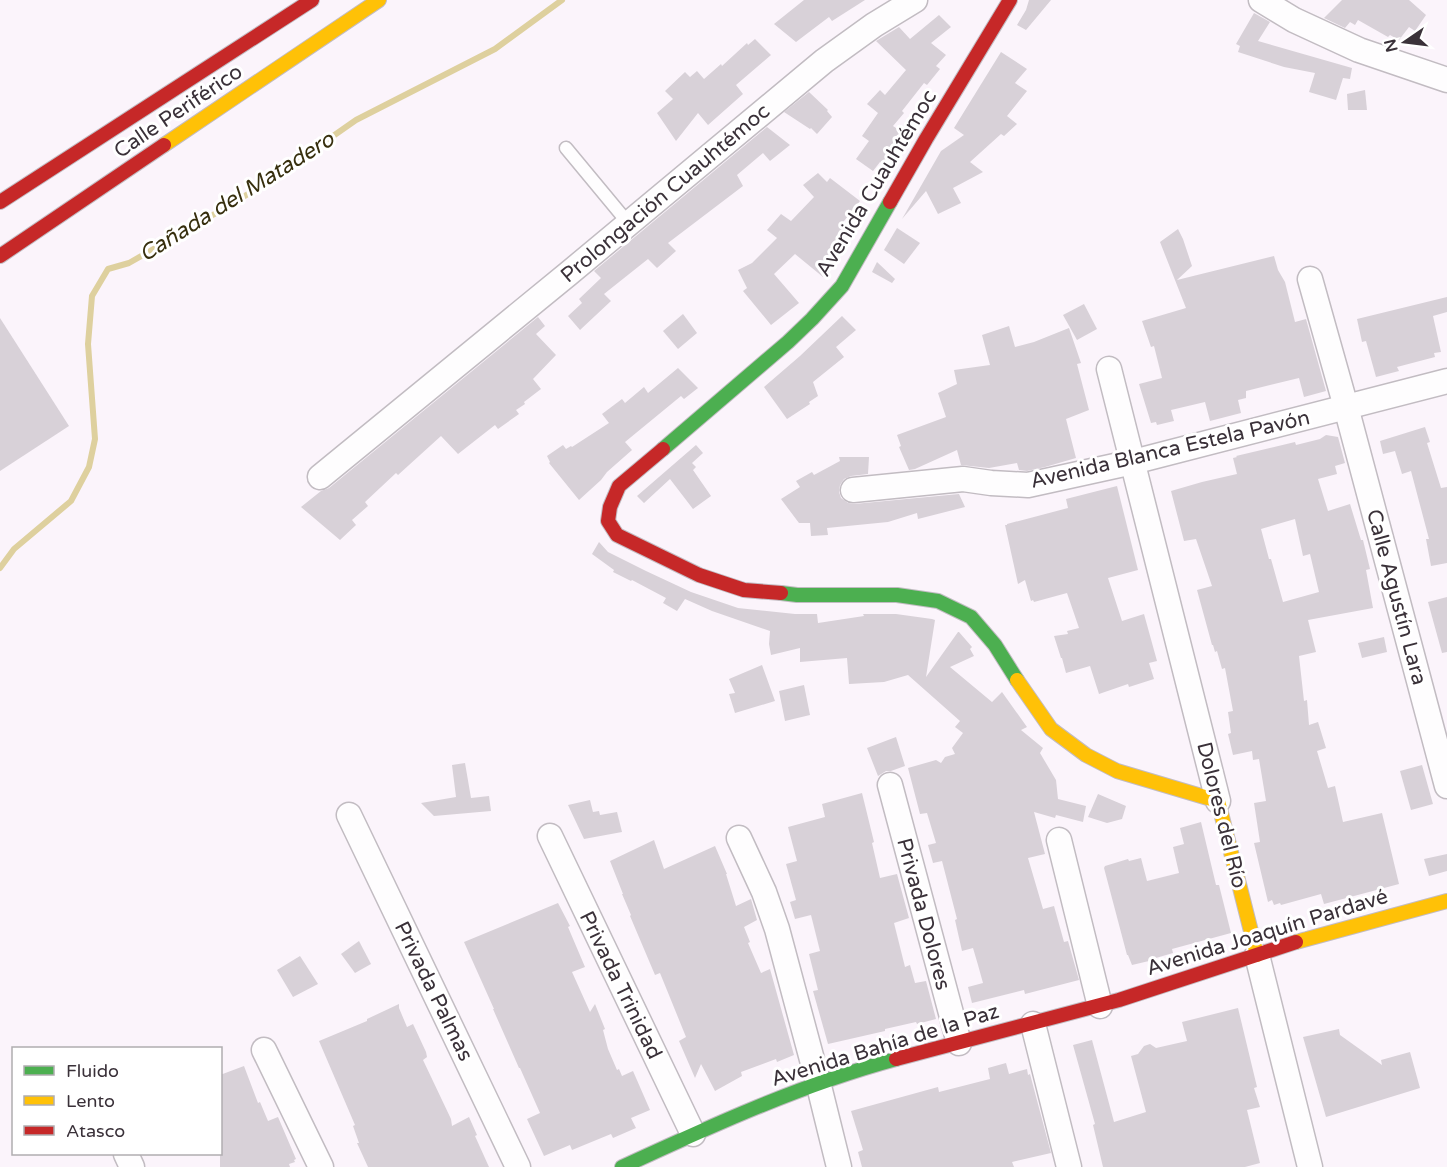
<svg xmlns="http://www.w3.org/2000/svg" width="1447" height="1167" font-family="'Varela Round',sans-serif">
<rect width="100%" height="100%" fill="#fbf4fb"/>
<g fill="none" stroke-linecap="round" stroke-linejoin="round">
<path stroke="#ded09e" stroke-width="6" d="M0,568L14,549L71,501L89,467L95,439L88,344L92,296L108,269L129,263L201,222L263,185L356,120L495,49L562,0"/>
</g>
<g fill="#d8d1d8" fill-rule="evenodd">
<path d="M804,0H865L832,21L829,17L796,42L774,24Z"/>
<path d="M1029,0H1051L1026,30L1017,25L1026,10Z"/>
<path d="M1342,0H1409L1426,15L1415,31L1409,27L1399,40L1390,35L1388,37L1358,20L1355,25L1350,22L1345,28L1324,18Z"/>
<path d="M1254,13L1270,22L1258,41L1352,68L1350,79L1343,78L1336,100L1309,92L1315,73L1284,67L1238,52L1240,46L1236,44Z"/>
<path d="M939,15L951,27L931,43L946,55L936,66L940,69L927,85L924,83L902,111L904,113L893,126L906,135L890,163L887,168L880,162L873,171L856,159L869,141L862,136L878,113L867,104L880,90L885,95L906,70L876,41L899,27L910,39Z"/>
<path d="M755,39L771,55L736,85L743,94L708,125L698,113L676,141L657,113L673,99L665,91L685,72L690,77L697,71L704,79L721,64L722,66L747,43L748,45Z"/>
<path d="M1001,52L1027,69L1015,83L1027,91L1007,116L1017,124L1004,136L1001,134L970,162L983,172L953,188L961,203L938,214L926,191L902,219L941,151L964,135L954,128Z"/>
<path d="M1365,90L1367,110H1348L1347,94Z"/>
<path d="M809,92L828,110L827,111L832,117L817,134L811,128L810,129L784,112Z"/>
<path d="M767,127L790,145L770,161L763,153L737,175L743,186L668,243L676,251L657,268L648,259L604,294L611,301L580,330L568,316L582,303L579,299L601,278L594,271Z"/>
<path d="M818,173L827,182L830,178L860,201L840,226L849,235L835,260L823,277L795,254L774,274L799,303L771,325L743,291L747,288L738,270L752,263L777,238L767,230L781,214L791,221L814,197L803,185Z"/>
<path d="M897,228L920,243L904,264L884,250Z"/>
<path d="M1178,229L1183,239L1192,266L1177,280L1274,256L1278,270L1285,282L1295,322L1306,319L1326,391L1304,397L1299,378L1246,391V398L1238,400L1241,413L1210,421L1205,402L1171,410L1174,421L1157,425L1156,422L1151,423L1139,384L1162,378L1154,346L1151,347L1142,321L1186,308L1160,242Z"/>
<path d="M877,262L895,279L892,283L872,272Z"/>
<path d="M1447,297V312L1433,316L1441,352L1434,353L1435,357L1397,367L1399,371L1376,377L1366,341L1362,342L1357,319Z"/>
<path d="M1084,304L1097,329L1077,340L1063,315Z"/>
<path d="M683,314L697,333L678,349L663,331Z"/>
<path d="M842,316L856,330L836,347L844,357L813,382L818,396L809,402L810,404L787,419L764,387L800,356Z"/>
<path d="M538,317L545,326L536,334L556,355L533,379L541,389L524,402L525,404L516,410L519,414L498,429L495,425L458,454L441,436L398,475L396,473L365,502L368,506L352,520L356,525L340,540L301,507L321,491L329,488Z"/>
<path d="M0,318L69,426L0,471Z"/>
<path d="M1009,326L1015,347L1034,342L1069,328L1081,363L1077,364L1089,410L1066,419L1076,458L1045,467L1027,471L1019,470L1017,463L989,468L961,465L957,450L915,469L909,470L899,447L901,446L897,435L946,417L938,393L957,384L954,370L990,365L982,335Z"/>
<path d="M678,368L698,388L684,399L681,396L625,442L632,450L607,472L601,480L579,500L549,463L550,462L547,456L563,445L566,449L571,446L572,447L609,423L602,414L622,399L625,403L644,387L648,393Z"/>
<path d="M1425,427L1430,442L1427,443L1441,488L1447,487V563L1431,566L1426,539H1429L1411,471L1402,474L1395,451L1383,454L1380,441Z"/>
<path d="M1326,435L1338,437L1345,463L1335,466L1337,474L1318,479L1328,511L1350,504L1361,540H1363L1370,569L1366,570L1373,608L1308,620L1316,652L1299,656L1304,701L1307,700L1309,725L1318,722L1326,748L1317,751L1328,788L1335,786L1343,822L1382,813L1399,884L1324,904L1321,894L1281,905L1280,903L1274,905L1272,900L1268,902L1254,843L1260,842L1254,803L1266,801L1259,759L1253,760L1252,751L1233,755L1228,734L1231,733L1228,712L1233,711L1225,668L1222,669L1217,651L1215,652L1213,645H1212L1197,590L1212,586L1196,539L1184,541L1171,491L1202,482L1237,474L1233,458L1237,457L1236,456L1295,442L1296,445L1320,439ZM1295,519L1303,556L1310,554L1319,592L1283,602L1271,559H1269L1261,529Z"/>
<path d="M696,445L703,453L692,463L696,467L693,470L711,496L693,509L670,479L644,503L637,496Z"/>
<path d="M839,457H869L868,474L851,476L844,479L840,485L839,492L841,498L848,503L854,504L959,494L965,507L918,519L917,513L888,522L827,528L828,535L811,536L810,523H799L781,499L800,487L796,481L812,472L814,475L840,461Z"/>
<path d="M1117,486L1138,570L1108,578L1122,621L1144,614L1157,661L1149,663L1154,679L1129,687L1128,684L1099,694L1090,666L1066,673L1062,658H1061L1054,636L1068,634L1067,631L1079,628L1067,593L1034,602L1033,600L1031,601L1025,580L1018,584L1005,525H1007V524L1068,508L1066,499Z"/>
<path d="M599,542L608,552L646,571L691,592L738,608L795,614H817L818,623L864,616L863,614H896L932,619L935,620L926,677L958,632H959L972,647L970,649L974,656L950,667L992,702L1002,692L1027,727L1021,730L1043,748L1040,753L1056,780L1058,799L1086,806L1083,822L1056,815L1055,818L1034,812L1045,854L1028,858L1043,909L1054,906L1064,942L1068,941L1079,980L1025,994L1024,990L972,1003L968,987L983,983L978,965L973,948L962,951L955,920L957,919L942,861L933,863L928,845L936,843L927,813L920,814L908,768L936,760L941,763L945,757L955,754L952,748L963,733L955,727L960,721L908,675L884,682L849,684L847,658L800,662V648L771,655L769,644L770,631L712,611L685,599L677,611L663,603L666,598L632,580L631,581L613,572L614,570L592,554Z"/>
<path d="M1447,597V652L1442,653L1428,602Z"/>
<path d="M1384,637L1387,652L1362,658L1358,643Z"/>
<path d="M762,665L775,701L735,713L729,694L735,693L729,679Z"/>
<path d="M804,685L810,715L785,721L779,691Z"/>
<path d="M896,737L905,766L891,771H886L878,776L867,748Z"/>
<path d="M465,763L471,798L489,796L491,811L434,816L421,803L456,797L452,765Z"/>
<path d="M1422,765L1433,804L1411,810L1400,771Z"/>
<path d="M862,793L874,842L872,843L880,878L897,874L909,918L894,923L905,967L910,965L915,983L926,981L936,1019L917,1024L916,1022L885,1029V1031L828,1044L813,991L818,990L809,954L820,951L811,915L795,919L790,902L796,900L786,864L797,861L788,827L825,817L822,804Z"/>
<path d="M1098,794L1126,806L1122,819L1107,823L1088,817Z"/>
<path d="M590,800L593,812L599,811L600,815L617,812L622,832L584,839L568,805Z"/>
<path d="M1201,822L1216,885H1219L1231,933L1172,949L1173,953L1149,960V961L1132,965L1128,955H1127L1104,868L1105,866L1128,859L1129,861L1141,858L1147,881L1179,873L1173,847L1184,844L1180,828Z"/>
<path d="M654,840L664,869L715,846L727,874H726L736,906L751,899L757,920L744,927L750,942L748,943L761,973L770,969L794,1055L777,1062L776,1059L741,1072L742,1076L715,1091L701,1064L695,1078L679,1041L686,1037L660,973L655,975L630,916L631,915L622,894H623L610,861Z"/>
<path d="M1447,854V871L1429,876L1424,859Z"/>
<path d="M558,903L570,926L568,927L585,967L572,972L590,1012L595,1004L605,1029L603,1030L608,1049L617,1070L619,1069L622,1076L633,1071L650,1110L631,1118L636,1128L613,1138L611,1134L572,1150L570,1145L544,1156L527,1119L540,1113L520,1068H519L493,1009H494L464,942Z"/>
<path d="M359,941L371,964L355,973L341,954Z"/>
<path d="M300,956L318,984L293,997L277,970Z"/>
<path d="M399,1004V1008L407,1027L413,1024L426,1052L427,1057L423,1060L451,1119L452,1126L469,1117L477,1135L475,1136L489,1167H368L357,1143H359L353,1126L355,1125L319,1041L367,1021V1019Z"/>
<path d="M1238,1008L1257,1087L1254,1088L1260,1107L1247,1110L1260,1163L1245,1167H1103L1093,1125L1095,1124L1073,1045L1092,1040L1114,1122L1146,1112L1131,1056L1138,1054L1144,1046L1150,1044L1156,1048L1187,1041L1182,1022Z"/>
<path d="M1339,1029L1340,1035L1382,1065L1381,1060L1410,1052L1420,1088L1326,1117L1303,1037Z"/>
<path d="M1006,1063L1009,1074L1027,1069L1028,1075L1030,1074L1051,1153L1012,1162L1014,1167H862L858,1152L863,1150L851,1111L938,1087L939,1092L990,1079L988,1068Z"/>
<path d="M244,1066L258,1103L260,1102L268,1121L278,1117L296,1159L294,1160L295,1162L289,1164L290,1167H220V1075Z"/>
</g>
<g fill="none" stroke-linecap="round" stroke-linejoin="round">
<g stroke="#c2bcc2" stroke-width="15">
<path id="lane" d="M566,148L629,224"/>
</g>
<g stroke="#c2bcc2" stroke-width="27">
<g id="street">
<path d="M1261,0L1294,20L1359,50L1447,80"/>
<path d="M1310,279L1346,407L1447,786"/>
<path d="M1109,369L1218,801"/>
<path d="M320,477L568,274L824,61L874,25L915,0"/>
<path d="M853,490L963,479L991,483L1028,485L1133,462L1447,381"/>
<path d="M890,785L959,1043"/>
<path d="M349,815L518,1167"/>
<path d="M550,836L693,1134"/>
<path d="M739,838L764,892L777,929L818,1082L839,1167"/>
<path d="M1059,840L1100,1006"/>
<path d="M1257,955L1310,1167"/>
<path d="M1033,1024L1069,1167"/>
<path d="M264,1050L321,1167"/>
<path d="M126,1154L132,1167"/>
</g>
</g>
<g stroke="#c2bcc2" stroke-width="16">
<g id="fast">
<path d="M663,449L788,342L812,319L842,286L890,202"/>
<path d="M781,593L797,595H897L938,601L971,617L995,645L1017,680"/>
<path d="M622,1167C711,1126 800,1085 896,1059"/>
</g>
</g>
<g stroke="#c2bcc2" stroke-width="16">
<g id="slow">
<path d="M164,145L379,0"/>
<path d="M1017,680L1051,729L1086,755L1117,771L1218,801L1257,955"/>
<path d="M1296,942L1447,901"/>
</g>
</g>
<g stroke="#c2bcc2" stroke-width="16">
<g id="jam">
<path d="M0,202L312,0"/>
<path d="M890,202L926,139L1010,0"/>
<path d="M0,256L164,145"/>
<path d="M663,449L619,486L610,507L608,521L617,535L699,575L744,590L781,593"/>
<path d="M896,1059L1119,1000L1296,942"/>
</g>
</g>
<use href="#lane" stroke="#fefdfe" stroke-width="12"/>
<use href="#street" stroke="#fefdfe" stroke-width="24"/>
<use href="#fast" stroke="#4caf50" stroke-width="14"/>
<use href="#slow" stroke="#ffc107" stroke-width="14"/>
<use href="#jam" stroke="#c62828" stroke-width="14"/>
</g>
<g text-anchor="middle" stroke-width="6" stroke-linejoin="round" paint-order="stroke">
<g font-size="21" fill="#3a3139" stroke="#fff">
<text transform="translate(178 111) rotate(-34)" y="7">Calle Periférico</text>
<text transform="translate(876 183) rotate(-59)" y="7">Avenida Cuauhtémoc</text>
<text transform="translate(665 193) rotate(-40)" y="7">Prolongación Cuauhtémoc</text>
<text transform="translate(1170 449) rotate(-13)" y="7">Avenida Blanca Estela Pavón</text>
<text transform="translate(1397 597) rotate(75)" y="7">Calle Agustín Lara</text>
<text transform="translate(1222 815) rotate(76)" y="7">Dolores del Río</text>
<text transform="translate(924 914) rotate(75)" y="7">Privada Dolores</text>
<text transform="translate(1267 932) rotate(-17)" y="7">Avenida Joaquín Pardavé</text>
<text transform="translate(621 985) rotate(64)" y="7">Privada Trinidad</text>
<text transform="translate(434 991) rotate(64)" y="7">Privada Palmas</text>
<text transform="translate(885 1045) rotate(-17)" y="7">Avenida Bahía de la Paz</text>
</g>
<g font-size="22" font-style="italic" fill="#372f0e" stroke="#fff">
<text transform="translate(236 196) rotate(-32)" y="8">Cañada del Matadero</text>
</g>
</g>
<rect x="12" y="1047" width="210" height="108" fill="#ffffff" stroke="#b0adb0" stroke-width="1.5"/>
<rect x="24" y="1066" width="30" height="9" fill="#4caf50" stroke="#b0adb0" stroke-width="1.5"/>
<text x="66" y="1077" font-size="18" fill="#3a3139">Fluido</text>
<rect x="24" y="1096" width="30" height="9" fill="#ffc107" stroke="#b0adb0" stroke-width="1.5"/>
<text x="66" y="1107" font-size="18" fill="#3a3139">Lento</text>
<rect x="24" y="1126" width="30" height="9" fill="#c62828" stroke="#b0adb0" stroke-width="1.5"/>
<text x="66" y="1137" font-size="18" fill="#3a3139">Atasco</text>
<g transform="translate(1405 42) rotate(256)" stroke="#ffffff" stroke-width="4.5" paint-order="stroke">
<path d="M0-4.5L10 22L0 15L-10 22Z" fill="#3a3139"/>
<text y="-9" font-size="16" font-weight="bold" text-anchor="middle" fill="#3a3139">N</text>
</g>
</svg>
